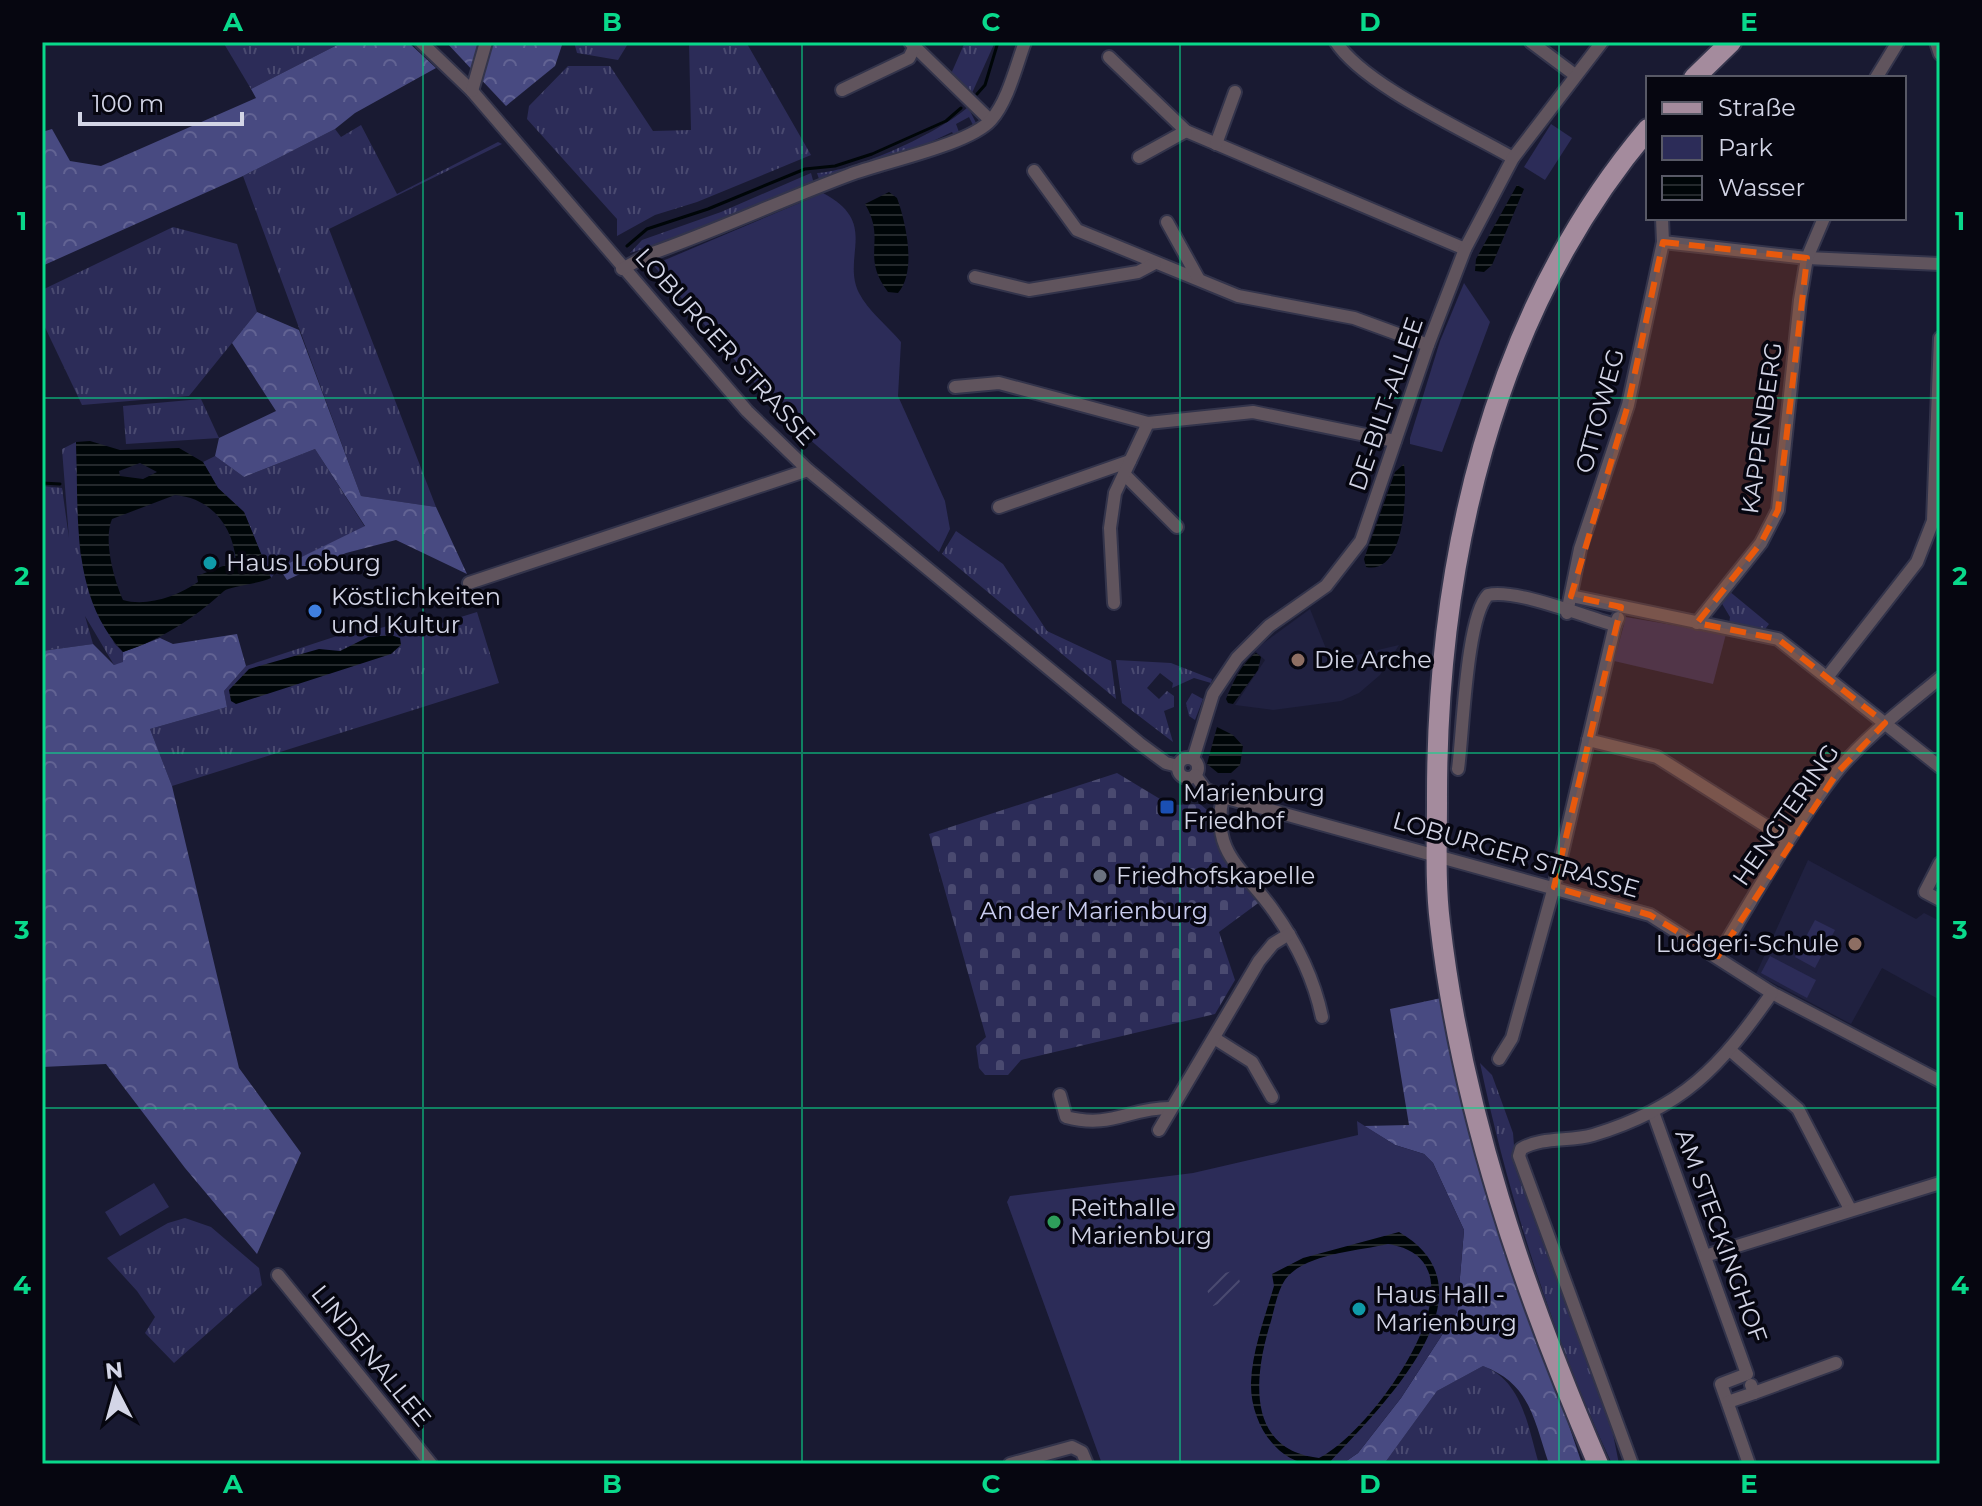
<svg xmlns="http://www.w3.org/2000/svg" width="1982" height="1506" font-family="Montserrat,sans-serif">
<defs>
<pattern id="grass-tufts" width="24" height="20" patternUnits="userSpaceOnUse" patternTransform="scale(2)"><rect width="24" height="20" fill="#2c2c58"/><path d="M3 7l-1-3M5 7V3M7 7l1-3M15 17l-1-3M17 17v-4M19 17l1-3" fill="none" stroke="#4a4a70"/></pattern>
<pattern id="forest-crowns" width="20" height="18" patternUnits="userSpaceOnUse" patternTransform="scale(2)"><rect width="20" height="18" fill="#484a81"/><path d="M2 6a3 3 0 1 1 6 0M12 15a3 3 0 1 1 6 0" fill="none" stroke="#626393"/></pattern>
<pattern id="cemetery-stones" width="16" height="16" patternUnits="userSpaceOnUse" patternTransform="scale(2)"><rect width="16" height="16" fill="#2c2c58"/><path d="M2 7V4a2 2 0 0 1 4 0v3zM10 15v-3a2 2 0 0 1 4 0v3z" fill="#4a4a70"/></pattern>
<pattern id="garden-furrows" width="10" height="10" patternUnits="userSpaceOnUse" patternTransform="scale(2)"><rect width="10" height="10" fill="#2c2c58"/><path d="M-1 1l2-2M0 10L10 0M9 11l2-2" fill="none" stroke="#4a4a70"/></pattern>
<pattern id="water-rules" width="6" height="5" patternUnits="userSpaceOnUse" patternTransform="scale(2)"><rect width="6" height="5" fill="#000608"/><path d="M0 2.5h6" fill="none" stroke="#24292c"/></pattern>
</defs>
<rect width="100%" height="100%" fill="#191a32"/>
<g fill="#202140">
<path d="M1310,609L1331,661L1399,645L1380,675L1359,693L1341,701L1273,710L1235,705L1265,660L1254,650Z"/>
<path d="M1808,860L1916,919L1924,913L1940,921V1000L1882,968L1851,1024L1756,974Z"/>
</g>
<g fill="url(#grass-tufts)">
<path d="M223,42H343L251,89Z"/>
<path d="M574,42H629L618,60L577,53Z"/>
<path d="M689,42H746L811,155L697,202L655,215L617,236V219L527,119L529,106L568,66H610L653,131L691,130Z"/>
<path d="M965,42H995L972,93L951,74Z"/>
<path d="M968,107L976,123L973,125L969,117L956,124L959,132L954,135L952,132L914,150L820,182L817,173C856,171 939,133 968,107Z"/>
<path d="M361,125L397,194L498,142L502,144L329,229L436,507L361,496L243,176L335,129L341,137Z"/>
<path d="M811,173L814,184L724,223L630,253L642,240L721,212Z"/>
<path d="M173,227L237,244L257,312L189,396L82,405L42,321V290Z"/>
<path d="M201,399L219,438L126,444L123,406Z"/>
<path d="M76,442L80,553L114,643L123,652V663L114,665L85,616L93,644L42,651V486L62,488L69,538L62,449Z"/>
<path d="M315,449L365,527L279,568L271,578L244,512L218,488L203,462L215,456L244,477Z"/>
<path d="M956,531L1003,564L1047,631L1111,661L1116,699L942,554Z"/>
<path d="M1729,591L1769,624L1763,632L1729,624L1730,617L1721,602Z"/>
<path d="M477,612L499,683L172,786L150,729L227,707L224,691L246,666L346,633L349,637L405,621L409,633Z"/>
<path d="M1116,660L1171,663L1212,679L1211,683L1194,678L1172,688L1173,683L1160,673L1147,688L1159,699L1167,691L1174,696V707L1164,711L1173,742L1122,703Z"/>
<path d="M1192,693L1203,699L1195,720L1189,716L1186,703Z"/>
<path d="M1480,1063L1492,1075L1513,1133L1516,1170L1613,1434L1619,1464H1612C1553,1337 1509,1200 1480,1063Z"/>
<path d="M185,1218L211,1227L259,1268L262,1285L174,1363L145,1333L155,1317L137,1291L107,1258L168,1223Z"/>
<path d="M1483,1366C1523,1381 1528,1428 1539,1464H1384L1437,1391Z"/>
</g>
<g fill="url(#forest-crowns)">
<path d="M343,42H408L436,68L355,113L335,129L243,176L42,266V132L52,129L70,161L101,166L256,98L251,89Z"/>
<path d="M446,42H563L555,66L506,106Z"/>
<path d="M257,312L299,330L361,496L436,507L467,574L396,540L346,553L287,580L279,568L365,526L315,449L244,477L215,456L219,438L276,411L232,343Z"/>
<path d="M237,634L246,666L224,691L227,707L150,729L172,786L239,1068L301,1153L257,1254L185,1168L106,1064L42,1067V651L93,644L114,665L123,662V652L160,638L173,644Z"/>
<path d="M1446,997L1517,1272L1582,1464H1549C1534,1421 1531,1384 1483,1366L1437,1391L1384,1464H1342L1358,1453L1401,1398L1457,1312L1464,1230L1433,1163L1424,1154L1395,1145L1364,1126L1409,1125L1390,1009Z"/>
</g>
<path fill="url(#cemetery-stones)" d="M1117,773L1170,805L1200,804L1214,816C1213,852 1239,875 1261,901L1219,932L1235,980L1215,1014L1021,1060L1008,1075H985L979,1068L976,1046L986,1037L929,834Z"/>
<g fill="#2c2c58">
<path d="M1551,124L1572,138L1545,180L1524,167Z"/>
<path d="M823,193C880,223 841,256 859,293C868,311 888,326 901,342L898,396L945,501L950,529L939,552L785,418L653,265Z"/>
<path d="M1464,283L1490,322L1442,452L1410,444V438L1440,341Z"/>
<path d="M1626,617L1726,634L1713,684L1614,661Z"/>
<path d="M1815,920L1835,930L1815,968L1795,957Z"/>
<path d="M1770,956L1816,980L1807,998L1761,973Z"/>
<path d="M1357,1121L1395,1145L1424,1154L1433,1163L1464,1230L1457,1312L1401,1398L1358,1453L1342,1464H1102L1007,1202L1010,1196L1193,1173L1358,1135Z"/>
<path d="M154,1183L169,1207L120,1236L105,1212Z"/>
</g>
<path fill="url(#garden-furrows)" d="M1236,1270L1244,1294L1213,1306L1203,1279Z"/>
<g fill="url(#water-rules)" fill-rule="evenodd">
<path d="M1517,185L1524,189L1492,265L1484,272L1475,271L1476,259Z"/>
<path d="M889,192L897,198C906,223 917,271 898,293L888,292C860,255 887,241 865,204Z"/>
<path d="M90,441L120,450L179,448L203,462L218,488L244,512L271,578C259,584 230,586 224,591C196,617 161,640 123,652C70,595 79,515 76,442ZM140,463L157,472L143,479L120,476L119,471ZM175,495C211,498 233,526 236,561L197,576L198,582C178,596 147,607 123,600C114,580 103,540 112,519Z"/>
<path d="M1404,464C1407,491 1406,575 1366,567L1364,559L1395,472Z"/>
<path d="M391,635L400,638L401,645L391,654L236,704L231,701L229,690L249,669L319,649L340,651L368,637Z"/>
<path d="M1256,653L1261,657L1258,670L1233,704L1228,703L1226,699C1232,684 1242,662 1256,653Z"/>
<path d="M1217,727L1233,735L1243,746L1240,765L1231,773H1218L1207,764Z"/>
<path d="M1399,1232C1502,1291 1380,1408 1330,1462C1284,1475 1250,1427 1251,1383C1252,1351 1265,1317 1274,1286L1272,1274L1303,1258ZM1388,1244C1498,1261 1370,1435 1319,1458C1245,1450 1254,1375 1271,1321C1275,1307 1278,1286 1289,1275C1312,1253 1358,1251 1388,1244Z"/>
</g>
<g fill="none" stroke-linecap="round" stroke-linejoin="round">
<g stroke="#000608" stroke-width="3">
<path d="M977,94L985,85L998,42"/>
<path d="M627,246L647,229L708,209L805,169L835,166L872,154L946,121L961,108"/>
<path d="M42,483L60,484"/>
</g>
<g stroke="#33344b" stroke-width="16">
<g id="street">
<path d="M421,42L472,91L747,411L808,470L1139,743L1166,763L1178,766"/>
<path d="M910,42L990,120"/>
<path d="M1336,42C1365,86 1465,130 1513,158"/>
<path d="M1531,42L1575,75"/>
<path d="M1936,42L1940,54"/>
<path d="M1109,57L1186,131L1465,249"/>
<path d="M1876,78L1898,42"/>
<path d="M842,90L909,58L917,42"/>
<path d="M472,91L486,42"/>
<path d="M1216,144L1235,92"/>
<path d="M1139,157L1186,131"/>
<path d="M1034,171L1077,230L1238,296L1354,318L1428,345"/>
<path d="M1167,222L1198,278"/>
<path d="M1663,242L1807,258L1940,264"/>
<path d="M622,269L650,254C718,230 782,200 849,175C882,162 969,145 991,120C1008,101 1016,66 1025,42"/>
<path d="M975,277L1029,290L1138,272L1155,263"/>
<path d="M955,387L999,383L1148,423L1253,412L1395,441"/>
<path d="M1124,474L1177,527"/>
<path d="M999,507L1130,461"/>
<path d="M469,583L808,470"/>
<path d="M1571,596L1778,639L1940,767"/>
<path d="M1114,603L1110,528L1115,493L1148,423"/>
<path d="M1567,613L1580,549L1628,405L1663,242L1662,218"/>
<path d="M1697,623L1761,543L1778,510L1800,300L1807,258L1824,218"/>
<path d="M1828,676L1917,562L1933,521L1940,338"/>
<path d="M1588,740L1657,757L1788,840"/>
<circle cx="1188" cy="768" r="10"/>
<path d="M1193,759L1213,694L1237,658L1269,626L1326,586L1361,541L1428,345L1465,249L1513,158L1602,42"/>
<path d="M1458,769C1463,734 1466,617 1488,595C1514,588 1586,617 1615,625L1618,618"/>
<path d="M1195,775L1205,789L1223,797L1650,915L1772,993L1940,1081"/>
<path d="M1223,797C1210,853 1244,869 1273,910C1296,942 1314,979 1322,1017"/>
<path d="M1940,863L1925,892L1940,900"/>
<path d="M1718,956C1755,895 1791,831 1835,774C1865,737 1904,708 1940,678"/>
<path d="M1214,1038L1252,1062L1272,1097"/>
<path d="M1731,1051L1798,1109L1850,1209"/>
<path d="M1499,1059L1512,1038L1554,887L1615,625"/>
<path d="M1060,1095L1066,1117C1111,1129 1129,1108 1169,1108"/>
<path d="M1653,1112L1747,1374L1721,1384L1749,1464"/>
<path d="M1159,1130L1259,961L1273,944L1289,934"/>
<path d="M1705,1256L1940,1183"/>
<path d="M278,1275L431,1464"/>
<path d="M1754,1393L1836,1363"/>
<path d="M1728,1402L1754,1393L1751,1385"/>
<path d="M1010,1464L1072,1447L1082,1452L1087,1464"/>
<path d="M1632,1464L1519,1156L1521,1149C1543,1136 1569,1142 1593,1135C1683,1108 1720,1067 1772,993"/>
</g>
</g>
<g stroke="#33344b" stroke-width="24">
<g id="primary">
<path d="M1694,78L1731,42"/>
<path d="M1598,1464C1524,1293 1461,1108 1440,923C1435,883 1437,843 1437,803C1436,566 1491,315 1648,129"/>
</g>
</g>
<use href="#street" stroke="#60545d" stroke-width="12"/>
<use href="#primary" stroke="#a48b9d" stroke-width="20"/>
</g>
<path fill="#e8590c" fill-opacity="0.2" stroke="#e8590c" stroke-width="6" stroke-dasharray="16 10" stroke-linejoin="round" d="M1663,242L1807,258L1778,510L1761,543L1697,623L1778,639L1885,723L1837,773L1718,956L1650,915L1554,887L1621,607L1571,596L1628,405Z"/>
<path fill="none" stroke="#09d98b" stroke-width="2" stroke-opacity="0.55" d="M423,42V1464M802,42V1464M1180,42V1464M1559,42V1464M42,398H1940M42,753H1940M42,1108H1940"/>
<g fill="#0f9aa8" stroke="#060610" stroke-width="3">
<circle cx="210" cy="563" r="8"/>
<circle cx="1359" cy="1309" r="8"/>
</g>
<circle fill="#3f7fe0" stroke="#060610" stroke-width="3" cx="315" cy="611" r="8"/>
<g fill="#8d6e63" stroke="#060610" stroke-width="3">
<circle cx="1298" cy="660" r="8"/>
<circle cx="1855" cy="944" r="8"/>
</g>
<rect fill="#1a4fb4" stroke="#060610" stroke-width="3" x="1159" y="799" width="16" height="16" rx="4"/>
<circle fill="#6b7280" stroke="#060610" stroke-width="3" cx="1100" cy="876" r="8"/>
<circle fill="#2e9e5b" stroke="#060610" stroke-width="3" cx="1054" cy="1222" r="8"/>
<g text-anchor="middle" stroke-width="7" stroke-linejoin="round" paint-order="stroke">
<g font-size="24" fill="#d3d5e6" stroke="#060610">
<text transform="translate(725 347) rotate(48)" y="8">LOBURGER STRASSE</text>
<text transform="translate(1386 404) rotate(-71)" y="8">DE-BILT-ALLEE</text>
<text transform="translate(1600 411) rotate(-75)" y="8">OTTOWEG</text>
<text transform="translate(1762 428) rotate(-82)" y="8">KAPPENBERG</text>
<text transform="translate(1786 815) rotate(-55)" y="8">HENGTERING</text>
<text transform="translate(1516 855) rotate(16)" y="8">LOBURGER STRASSE</text>
<text transform="translate(1721 1236) rotate(70)" y="8">AM STECKINGHOF</text>
<text transform="translate(371 1356) rotate(51)" y="8">LINDENALLEE</text>
</g>
<g font-size="24" fill="#d3d5e6" stroke="#060610" text-anchor="start">
<text x="226" y="571">Haus Loburg</text>
<text x="331" y="605">Köstlichkeiten<tspan x="331" dy="28">und Kultur</tspan></text>
<text x="1314" y="668">Die Arche</text>
<text x="1183" y="801">Marienburg<tspan x="1183" dy="28">Friedhof</tspan></text>
<text x="1116" y="884">Friedhofskapelle</text>
<text x="1839" y="952" text-anchor="end">Ludgeri-Schule</text>
<text x="1070" y="1216">Reithalle<tspan x="1070" dy="28">Marienburg</tspan></text>
<text x="1375" y="1303">Haus Hall -<tspan x="1375" dy="28">Marienburg</tspan></text>
</g>
<g font-size="24" fill="#cacdf0" stroke="#060610">
<text x="1094" y="919">An der Marienburg</text>
</g>
</g>
<rect width="1982" height="1506" fill="none" stroke="#060610" stroke-width="88"/>
<rect x="1646" y="76" width="260" height="144" fill="#060610" stroke="#585966" stroke-width="2"/>
<rect x="1662" y="102" width="40" height="12" fill="#a48b9d" stroke="#585966" stroke-width="2"/>
<text x="1718" y="116" font-size="24" fill="#d3d5e6">Straße</text>
<rect x="1662" y="136" width="40" height="24" fill="#2c2c58" stroke="#585966" stroke-width="2"/>
<text x="1718" y="156" font-size="24" fill="#d3d5e6">Park</text>
<rect x="1662" y="176" width="40" height="24" fill="url(#water-rules)" stroke="#585966" stroke-width="2"/>
<text x="1718" y="196" font-size="24" fill="#d3d5e6">Wasser</text>
<g transform="translate(116 1390) rotate(354)" stroke="#060610" stroke-width="6" paint-order="stroke">
<path d="M0-6L14 30L0 20L-14 30Z" fill="#d3d5e6"/>
<text y="-12" font-size="22" font-weight="bold" text-anchor="middle" fill="#d3d5e6">N</text>
</g>
<path d="M80 112v12h162v-12" fill="none" stroke="#d3d5e6" stroke-width="4"/>
<text x="92" y="112" font-size="24" fill="#d3d5e6" stroke="#060610" stroke-width="6" paint-order="stroke">100 m</text>
<rect x="44" y="44" width="1894" height="1418" fill="none" stroke="#09d98b" stroke-width="3"/>
<g font-size="26" text-anchor="middle" font-weight="bold" fill="#09d98b">
<text x="233" y="31">A</text>
<text x="612" y="31">B</text>
<text x="991" y="31">C</text>
<text x="1370" y="31">D</text>
<text x="1749" y="31">E</text>
<text x="22" y="230">1</text>
<text x="1960" y="230">1</text>
<text x="22" y="585">2</text>
<text x="1960" y="585">2</text>
<text x="22" y="939">3</text>
<text x="1960" y="939">3</text>
<text x="22" y="1294">4</text>
<text x="1960" y="1294">4</text>
<text x="233" y="1493">A</text>
<text x="612" y="1493">B</text>
<text x="991" y="1493">C</text>
<text x="1370" y="1493">D</text>
<text x="1749" y="1493">E</text>
</g>
</svg>
